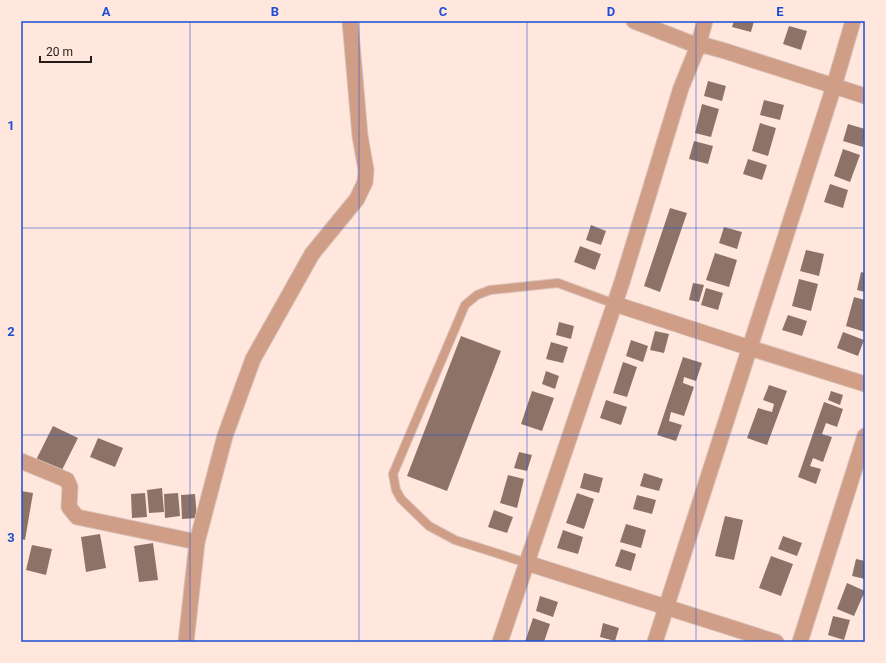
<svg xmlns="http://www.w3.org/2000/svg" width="886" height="663" font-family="Roboto,sans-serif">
<rect width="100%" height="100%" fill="#ffe7dd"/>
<g fill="#8d7367">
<path d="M734,21H754L751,32L732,27Z"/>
<path d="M789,26L807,31L801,50L783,44Z"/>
<path d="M708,81L726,86L722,101L704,96Z"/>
<path d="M764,100L784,105L780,120L760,115Z"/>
<path d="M702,104L719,109L711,137L695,133Z"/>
<path d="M760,123L776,128L768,156L752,151Z"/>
<path d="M848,124L865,129L863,147L843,141Z"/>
<path d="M694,141L713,146L708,164L689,159Z"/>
<path d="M843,149L860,155L850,182L834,176Z"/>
<path d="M748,159L767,165L762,180L743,174Z"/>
<path d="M830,184L848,190L843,208L824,202Z"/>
<path d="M670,208L687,213L660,292L644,286Z"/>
<path d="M591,225L606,231L601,245L586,240Z"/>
<path d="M724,227L742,232L737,249L719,243Z"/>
<path d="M580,246L601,254L595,270L574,262Z"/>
<path d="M806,250L824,254L819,276L800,271Z"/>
<path d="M715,253L737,260L729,287L706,280Z"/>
<path d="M861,272L865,273V292L857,290Z"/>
<path d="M799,279L818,284L811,311L792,306Z"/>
<path d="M693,283L704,285L699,302L689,300Z"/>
<path d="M706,288L723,293L718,310L701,305Z"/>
<path d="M854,297L865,300V332L846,326Z"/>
<path d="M788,315L807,321L802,336L782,330Z"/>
<path d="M559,322L574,326L571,339L556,335Z"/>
<path d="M655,331L669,334L664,353L650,350Z"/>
<path d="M843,332L864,340L858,356L837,348Z"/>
<path d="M461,336L501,351L447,491L407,476Z"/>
<path d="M631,340L648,346L643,362L626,356Z"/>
<path d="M551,342L568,347L563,363L546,359Z"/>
<path d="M683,357L702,363L696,381L684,377L683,383L694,387L684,416L671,412L669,421L682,425L676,441L657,435Z"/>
<path d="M623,362L637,367L627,397L613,393Z"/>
<path d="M546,371L559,376L555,389L542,384Z"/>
<path d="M769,385L787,391L767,445L747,438L758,408L772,412L774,404L763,400Z"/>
<path d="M532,391L554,398L542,431L521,424Z"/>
<path d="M831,391L843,395L840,405L828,400Z"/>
<path d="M606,400L627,407L621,425L600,418Z"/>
<path d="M824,402L843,409L837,427L826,423L822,434L832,437L823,462L813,458L810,466L821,469L816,484L798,477Z"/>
<path d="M53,426L78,438L61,472L36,460Z"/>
<path d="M98,438L123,448L115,467L90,457Z"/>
<path d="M519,452L532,455L527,471L514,468Z"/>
<path d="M584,473L603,478L599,493L580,488Z"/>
<path d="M644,473L663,479L659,491L640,486Z"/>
<path d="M508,475L524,479L517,508L500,503Z"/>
<path d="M162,488L164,512L149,513L147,490Z"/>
<path d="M21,491L33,493L25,540L21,539Z"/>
<path d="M145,493L147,517L132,518L131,494Z"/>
<path d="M178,493L180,516L165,518L164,494Z"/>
<path d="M577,493L594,499L584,529L566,523Z"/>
<path d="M195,494L197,518L182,519L181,495Z"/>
<path d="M637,495L656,500L652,514L633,509Z"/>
<path d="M494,510L513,517L507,533L488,527Z"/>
<path d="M725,516L743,520L734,560L715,556Z"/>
<path d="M626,524L646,530L641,548L620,542Z"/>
<path d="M563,530L583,537L578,554L557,548Z"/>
<path d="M100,534L106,568L86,572L81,537Z"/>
<path d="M783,536L802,543L797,556L778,549Z"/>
<path d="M153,543L158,580L139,582L134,546Z"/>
<path d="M32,545L52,549L46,575L26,570Z"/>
<path d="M621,549L636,554L631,571L615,566Z"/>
<path d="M771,556L793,564L781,596L759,588Z"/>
<path d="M856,559L865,561V579L852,576Z"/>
<path d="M847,583L865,591L854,616L837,609Z"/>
<path d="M540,596L558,602L553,617L536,611Z"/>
<path d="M833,616L850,620L844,640L828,635Z"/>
<path d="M533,618L550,624L544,642H525Z"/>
<path d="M603,623L619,628L615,641L600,637Z"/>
</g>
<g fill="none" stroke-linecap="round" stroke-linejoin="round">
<g stroke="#d8c2b9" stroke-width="10">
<path id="service" d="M527,563L455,540L429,526L401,499L396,490L393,474L465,305L477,295L490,290L558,283L615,304"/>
</g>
<g stroke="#d8c2b9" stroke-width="17">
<g id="minor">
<path d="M634,21L698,46L705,21"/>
<path d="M615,304L750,348L865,384"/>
<path d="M21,461L67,480L70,487L69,507L77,517L197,542"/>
<path d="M527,563L776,642"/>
<path d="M186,642L197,542L225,436L253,359L312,254L357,199L365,182L366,170L360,136L350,21"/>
<path d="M500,642L622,282L681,88L698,46H707L725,51L865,96"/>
<path d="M655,642L834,86L853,21"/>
<path d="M800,642L865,436"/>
</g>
</g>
<use href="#service" stroke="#d09d86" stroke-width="8"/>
<use href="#minor" stroke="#d09d86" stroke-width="15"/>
</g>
<path fill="none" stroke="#1d4ed8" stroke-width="1" stroke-opacity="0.55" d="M190,21V642M359,21V642M527,21V642M696,21V642M21,228H865M21,435H865"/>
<rect width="886" height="663" fill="none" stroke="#ffe7dd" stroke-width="44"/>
<path d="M40 56v6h51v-6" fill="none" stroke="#251a16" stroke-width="2"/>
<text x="46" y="56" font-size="12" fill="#251a16" stroke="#ffe7dd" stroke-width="3" paint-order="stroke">20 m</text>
<rect x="22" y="22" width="842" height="619" fill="none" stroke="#1d4ed8" stroke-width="1.5"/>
<g font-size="13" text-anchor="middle" font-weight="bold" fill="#1d4ed8">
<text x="106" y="16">A</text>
<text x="275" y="16">B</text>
<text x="443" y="16">C</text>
<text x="611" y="16">D</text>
<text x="780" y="16">E</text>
<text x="11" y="130">1</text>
<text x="11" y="336">2</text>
<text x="11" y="542">3</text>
</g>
</svg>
